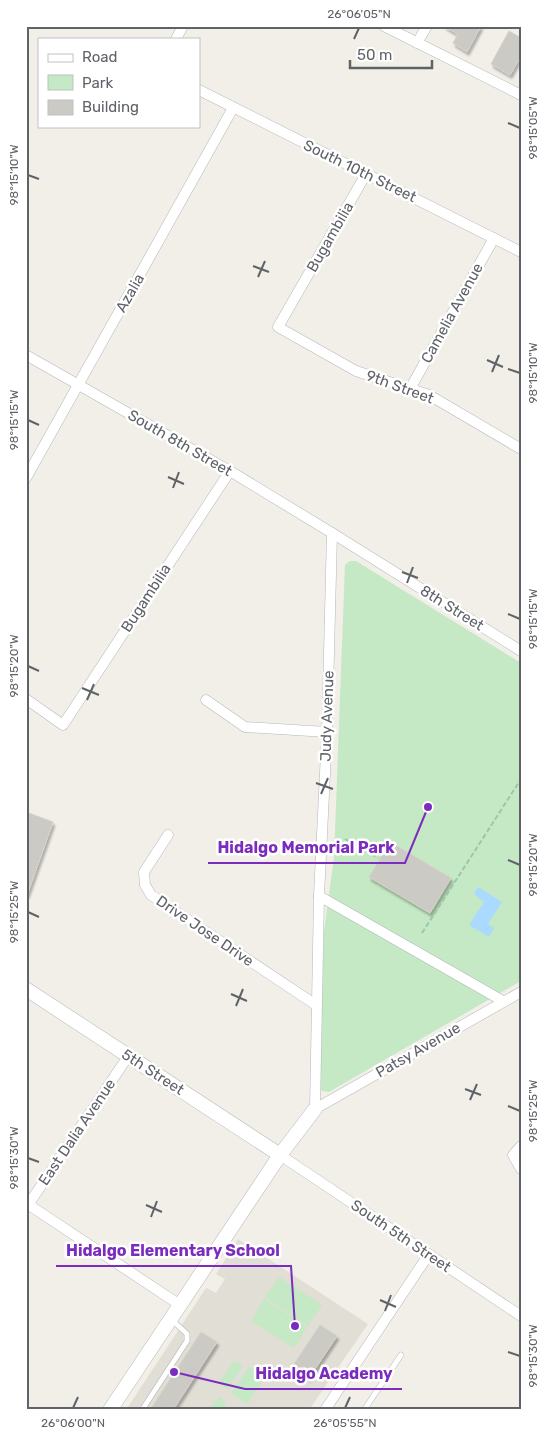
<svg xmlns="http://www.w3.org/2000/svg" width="547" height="1436" font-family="Rubik,sans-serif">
<defs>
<filter id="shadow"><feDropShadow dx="2" dy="3.5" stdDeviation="1" flood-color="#0004"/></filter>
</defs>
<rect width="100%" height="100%" fill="#f1efe8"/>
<path fill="#e1ded6" d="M238,1239L368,1324L309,1410H126L206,1288L216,1293L225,1279L216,1274Z"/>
<g fill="#c5e8c5">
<path d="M350,561H356L521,663V981L329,1092L322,1091L319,1089L324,931L334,858L345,565Z"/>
<path d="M279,1277L322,1305L308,1326L265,1298Z"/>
<path d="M264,1299L307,1327L294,1348L251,1321Z"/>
<path d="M234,1361L243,1366L227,1389L219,1383Z"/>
<path d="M249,1367L264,1378L247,1404L231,1393Z"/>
<path d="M219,1397L225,1401L224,1410H208Z"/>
</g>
<path fill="#aadaff" d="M478,887L502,902L488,924L494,928L489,937L469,925L484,902L474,894Z"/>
<g fill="#cccac5" stroke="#d6d1c6" filter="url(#shadow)">
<path d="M444,26H481L467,52L453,43L458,34Z"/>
<path d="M509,31L521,38V56L510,75L491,64Z"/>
<path d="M26,812L53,822L27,895H26Z"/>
<path d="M390,842L451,878L430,913L369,877Z"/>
<path d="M320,1325L337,1336L309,1378L292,1367Z"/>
<path d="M201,1332L217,1342L173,1410H150Z"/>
</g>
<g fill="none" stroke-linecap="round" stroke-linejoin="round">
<g stroke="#b5b8bc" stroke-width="6">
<g id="lane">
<path d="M142,1410L187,1341V1334L172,1320"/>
<path d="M364,1410L401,1355"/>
</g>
</g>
<g stroke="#b5b8bc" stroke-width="11">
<g id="street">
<path d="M384,26L521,95"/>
<path d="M176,39L183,26"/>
<path d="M417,43L427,26"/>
<path d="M199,90L521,252"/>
<path d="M366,174L278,327L356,371L429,395L521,449"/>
<path d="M26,355L230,471L332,533L521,651"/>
<path d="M410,389L494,238"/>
<path d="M26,478L233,108"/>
<path d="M26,699L63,725L230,471"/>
<path d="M206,700L245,727L327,732"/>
<path d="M168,835L144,872L145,885L151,895L316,1005"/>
<path d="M319,896L503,1001"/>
<path d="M315,1109L319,896L327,732L332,533"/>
<path d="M315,1109L521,992"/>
<path d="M521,1146L513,1155L521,1169"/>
<path d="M280,1155L521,1316"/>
<path d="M26,1203L180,1305"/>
<path d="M26,1208L129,1055"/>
<path d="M325,1410L429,1254"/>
</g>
</g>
<g stroke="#b6babf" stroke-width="15">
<g id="secondary">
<path d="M26,989L280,1155"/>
<path d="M110,1410L280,1155L315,1109"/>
</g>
</g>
<g stroke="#9cc7a9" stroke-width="2" stroke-dasharray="5 2.5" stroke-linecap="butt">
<path d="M345,839L378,858"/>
<path d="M422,933L521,779"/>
</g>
<use href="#lane" stroke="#fff" stroke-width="5"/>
<use href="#street" stroke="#fff" stroke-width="10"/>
<use href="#secondary" stroke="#fff" stroke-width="14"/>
</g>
<path fill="none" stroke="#5f6368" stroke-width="2" d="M354,39L359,28M508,123L520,128M28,175L39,179M253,266L269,272M258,277L265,261M487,360L503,367M508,369L520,373M492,372L499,355M28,420L39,425M168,477L184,484M173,488L179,472M402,572L418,578M407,583L413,567M508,614L520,619M28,666L39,671M82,688L99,695M87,700L94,684M316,783L333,789M321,794L328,778M508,860L520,865M28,912L39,917M231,994L247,1001M236,1006L243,989M465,1089L481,1095M470,1100L477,1084M508,1106L520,1111M28,1158L39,1162M146,1205L162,1212M151,1217L157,1201M380,1300L396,1307M385,1311L391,1295M508,1352L520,1356M73,1408L78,1397M345,1408L350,1397"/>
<g text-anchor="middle" stroke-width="5" stroke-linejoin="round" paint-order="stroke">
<g font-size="15" fill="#5f6368" stroke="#fff">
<text transform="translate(360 171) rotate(26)" y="5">South 10th Street</text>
<text transform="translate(330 237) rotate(-60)" y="5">Bugambilia</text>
<text transform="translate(130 293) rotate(-60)" y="5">Azalia</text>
<text transform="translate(452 313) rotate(-61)" y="5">Camelia Avenue</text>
<text transform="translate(400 387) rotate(20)" y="5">9th Street</text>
<text transform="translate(180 443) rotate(30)" y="5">South 8th Street</text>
<text transform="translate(146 598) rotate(-57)" y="5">Bugambilia</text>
<text transform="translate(452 608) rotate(32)" y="5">8th Street</text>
<text transform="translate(327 716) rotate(-88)" y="5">Judy Avenue</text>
<text transform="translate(205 931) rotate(34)" y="5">Drive Jose Drive</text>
<text transform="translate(418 1050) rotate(-30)" y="5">Patsy Avenue</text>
<text transform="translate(153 1072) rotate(33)" y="5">5th Street</text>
<text transform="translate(77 1132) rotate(-56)" y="5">East Dalia Avenue</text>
<text transform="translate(401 1236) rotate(34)" y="5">South 5th Street</text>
</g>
</g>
<path fill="none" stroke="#7b2cbf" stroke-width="2" d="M428 807L405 863H208M295 1326L291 1266H56M174 1372L245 1389H402"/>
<g fill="#7b2cbf" stroke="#fff" stroke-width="2">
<circle cx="428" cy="807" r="5"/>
<circle cx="295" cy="1326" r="5"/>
<circle cx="174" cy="1372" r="5"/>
</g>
<g font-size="16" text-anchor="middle" font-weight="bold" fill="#7b2cbf" stroke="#fff" stroke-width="5" stroke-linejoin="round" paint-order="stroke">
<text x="306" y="853">Hidalgo Memorial Park</text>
<text x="173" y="1256">Hidalgo Elementary School</text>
<text x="324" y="1379">Hidalgo Academy</text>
</g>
<rect width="547" height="1436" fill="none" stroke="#ffffff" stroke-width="55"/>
<rect x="38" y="38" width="162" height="90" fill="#ffffff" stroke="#bfc1c3"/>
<rect x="48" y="54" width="25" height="8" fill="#ffffff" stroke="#bfc1c3"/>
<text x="82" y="62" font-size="15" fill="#5f6368">Road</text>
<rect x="48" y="75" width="25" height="15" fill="#c5e8c5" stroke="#bfc1c3"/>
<text x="82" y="88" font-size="15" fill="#5f6368">Park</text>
<rect x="48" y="100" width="25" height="15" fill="#cccac5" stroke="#bfc1c3"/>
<text x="82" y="112" font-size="15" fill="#5f6368">Building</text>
<path d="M350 60v8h82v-8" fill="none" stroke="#5f6368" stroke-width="2.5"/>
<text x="357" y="60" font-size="15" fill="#5f6368" stroke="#ffffff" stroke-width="4" paint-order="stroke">50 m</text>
<rect x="28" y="28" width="492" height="1380" fill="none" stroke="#5f6368" stroke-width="2"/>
<g font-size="12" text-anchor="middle" fill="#5f6368">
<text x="359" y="18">26°06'05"N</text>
<text transform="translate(533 128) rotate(-90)" y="4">98°15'05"W</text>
<text transform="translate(14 175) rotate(-90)" y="4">98°15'10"W</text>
<text transform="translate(533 373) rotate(-90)" y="4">98°15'10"W</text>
<text transform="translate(14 420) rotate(-90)" y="4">98°15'15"W</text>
<text transform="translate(533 619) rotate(-90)" y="4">98°15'15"W</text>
<text transform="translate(14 666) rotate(-90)" y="4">98°15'20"W</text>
<text transform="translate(533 865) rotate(-90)" y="4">98°15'20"W</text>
<text transform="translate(14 912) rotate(-90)" y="4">98°15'25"W</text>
<text transform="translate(533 1111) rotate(-90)" y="4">98°15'25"W</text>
<text transform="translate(14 1158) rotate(-90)" y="4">98°15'30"W</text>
<text transform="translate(533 1356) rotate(-90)" y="4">98°15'30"W</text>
<text x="73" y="1427">26°06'00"N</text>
<text x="345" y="1427">26°05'55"N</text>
</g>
</svg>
